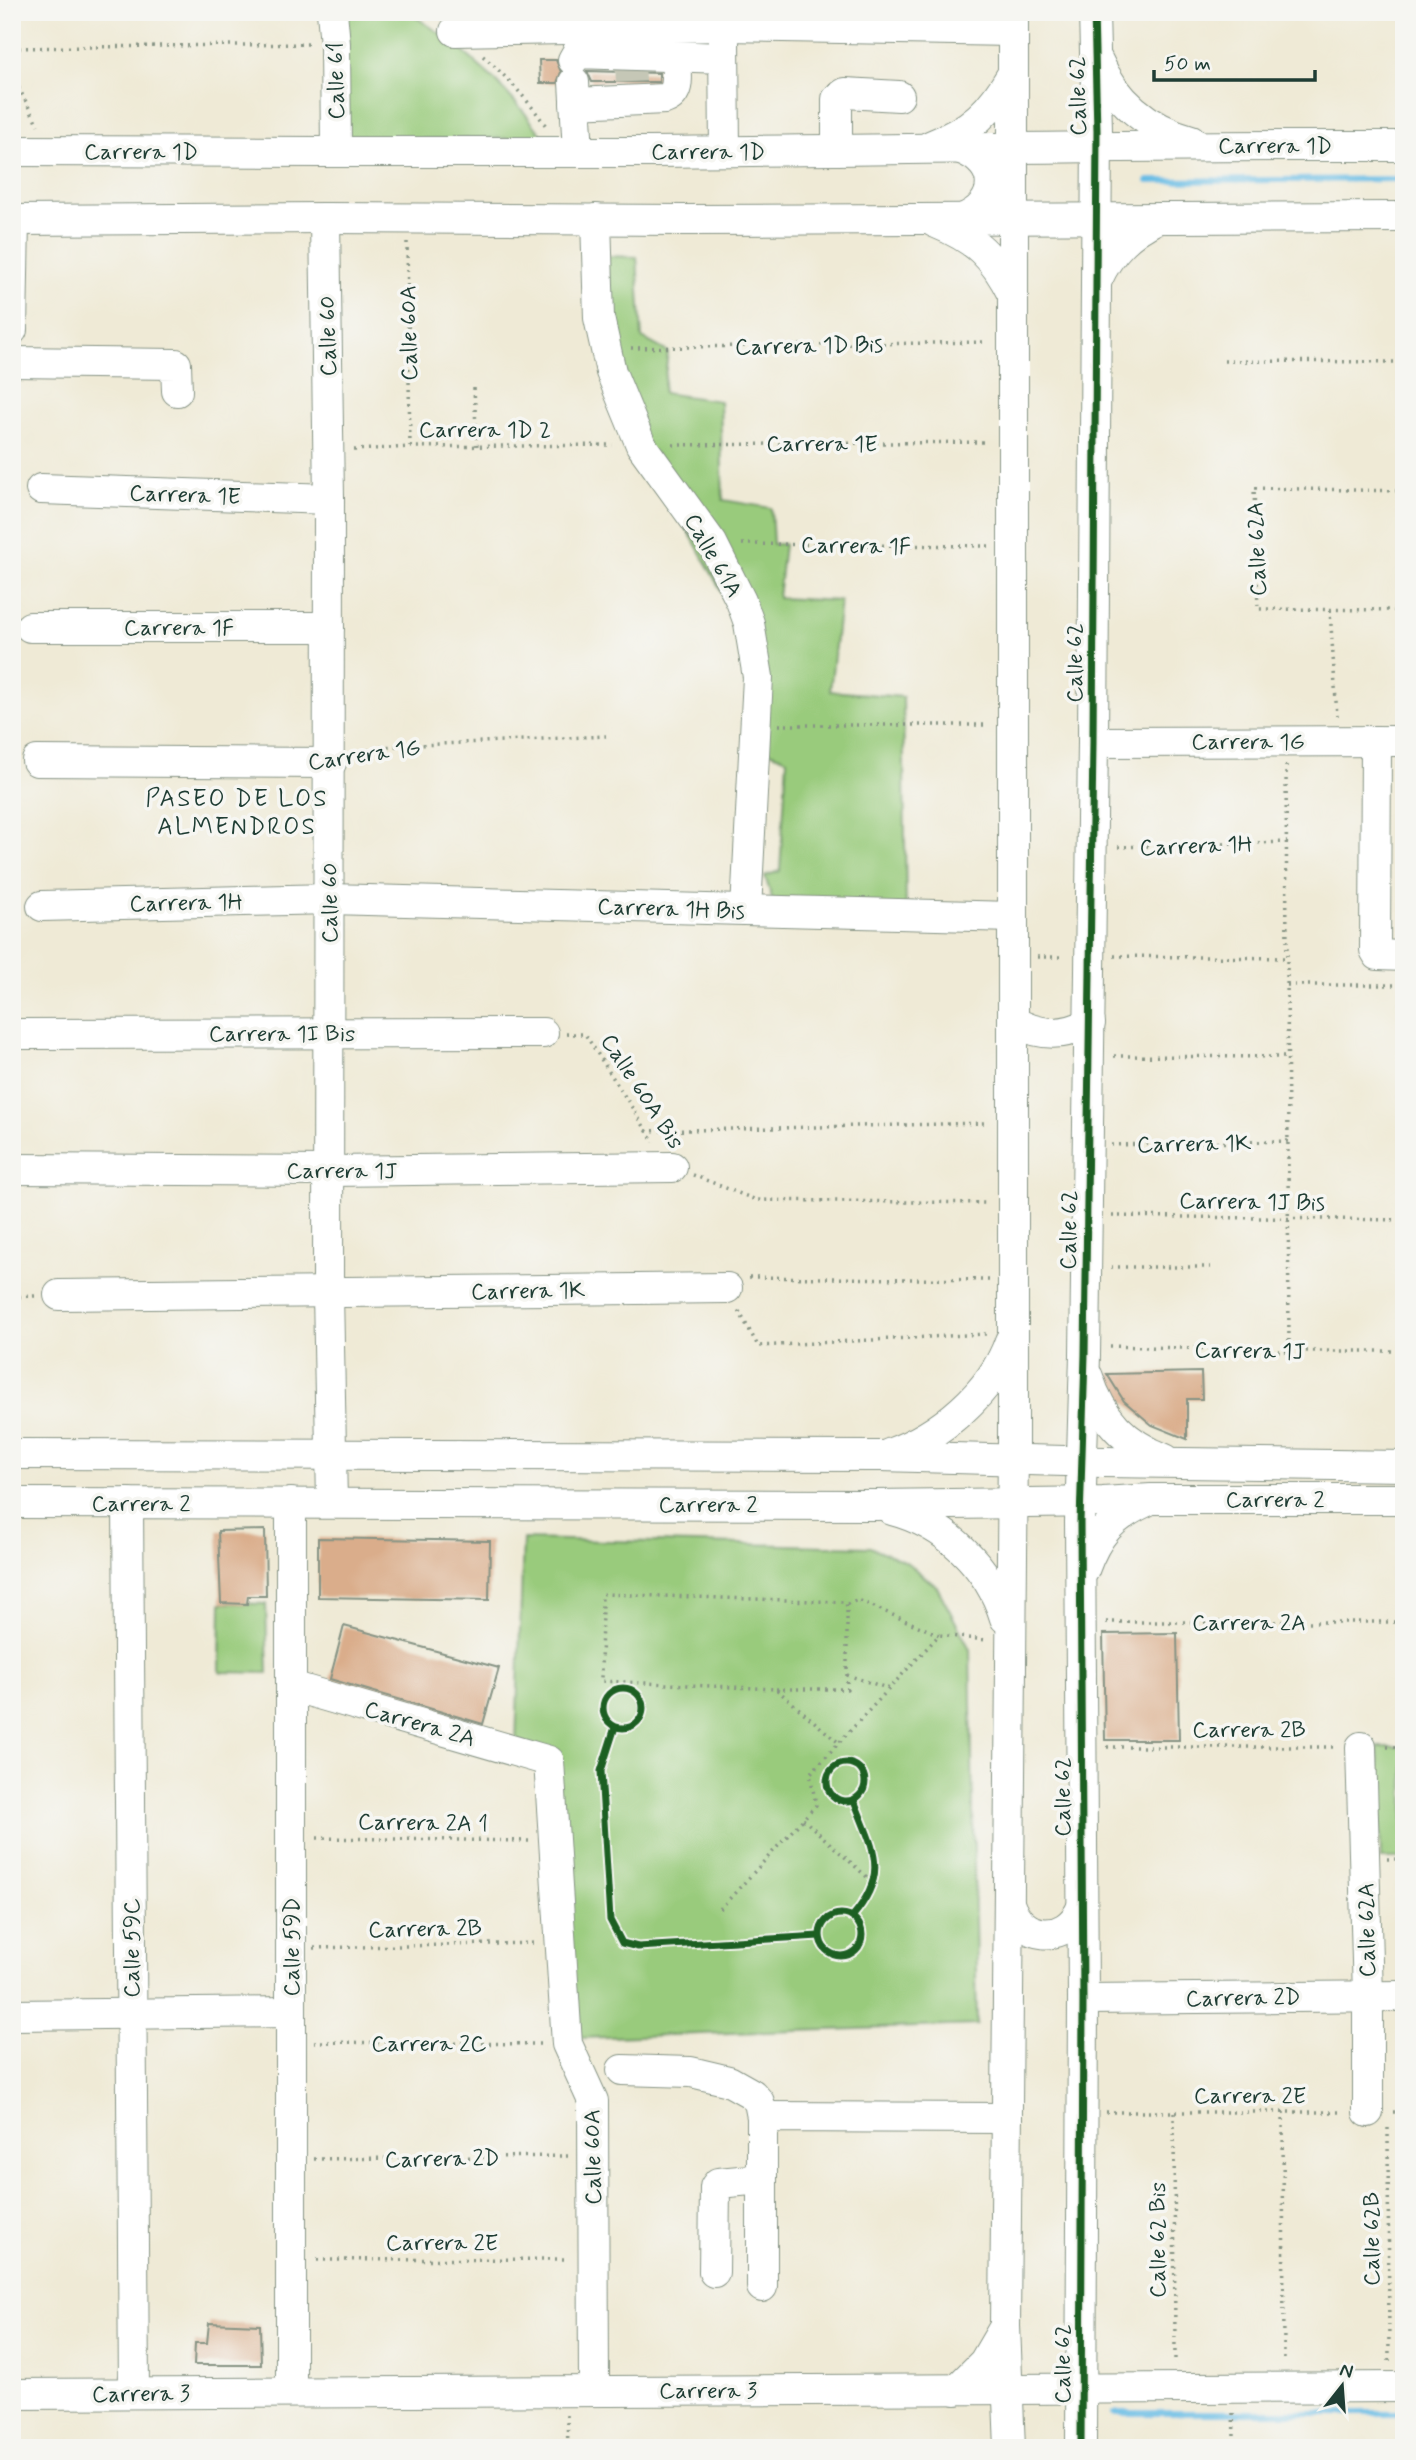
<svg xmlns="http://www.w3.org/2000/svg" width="1416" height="2460" font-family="Mynerve,sans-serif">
<rect width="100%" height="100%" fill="#f6f6f2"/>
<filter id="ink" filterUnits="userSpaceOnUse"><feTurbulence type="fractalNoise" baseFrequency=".0143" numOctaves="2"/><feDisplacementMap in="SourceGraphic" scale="14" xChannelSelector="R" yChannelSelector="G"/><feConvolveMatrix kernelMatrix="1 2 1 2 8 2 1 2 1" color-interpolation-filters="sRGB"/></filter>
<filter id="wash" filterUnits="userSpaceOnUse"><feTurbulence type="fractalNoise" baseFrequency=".00686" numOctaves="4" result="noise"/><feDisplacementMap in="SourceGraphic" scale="28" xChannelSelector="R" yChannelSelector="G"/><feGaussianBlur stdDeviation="1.57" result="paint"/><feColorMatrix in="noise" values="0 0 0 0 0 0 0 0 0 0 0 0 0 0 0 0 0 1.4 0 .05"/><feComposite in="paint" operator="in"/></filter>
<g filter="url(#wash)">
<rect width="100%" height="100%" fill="#efead6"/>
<g fill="#99cb7b" stroke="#5c8458" stroke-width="2">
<path d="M341,12H408L450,40L496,81L524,112L544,138L347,140Z"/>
<path d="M601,256L637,257L642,338L668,352L663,393L720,401L723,500L771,508L773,544H784L778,598L840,601L830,691L903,697L906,911L774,905L765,876L780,871L787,759L755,746V652L641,445Z"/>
<path d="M523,1539L870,1547L905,1561L937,1587L970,1649L977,2025L579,2038L549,1761L516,1745Z"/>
<path d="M221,1603L266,1604L268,1673L220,1672Z"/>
<path d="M1378,1747H1404V1859H1381Z"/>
</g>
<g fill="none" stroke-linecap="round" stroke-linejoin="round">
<g stroke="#69bde5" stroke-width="6">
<path d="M1148,181L1404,179"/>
<path d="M1114,2413H1404"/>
</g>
</g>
<g id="blocks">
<g fill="#daad8b">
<path d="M539,60H556L561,72L557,83H540Z"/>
<path d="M587,71L659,73V82H592Z"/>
<path d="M1201,1372L1202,1399H1187V1439L1152,1425L1124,1401L1107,1374Z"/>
<path d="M265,1530L266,1596H248L247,1604L221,1603L218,1531Z"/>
<path d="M318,1538L490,1541L489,1600L318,1597Z"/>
<path d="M344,1626L499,1668L483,1724L330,1679Z"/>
<path d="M1177,1633L1179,1740H1105L1103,1634Z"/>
<path d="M209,2323L260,2325L261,2365H194L195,2343H207Z"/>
</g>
</g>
</g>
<g filter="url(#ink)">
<use href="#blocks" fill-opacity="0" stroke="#879485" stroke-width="2"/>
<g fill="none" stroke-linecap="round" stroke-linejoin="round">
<path stroke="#c5c7b6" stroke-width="30" stroke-dasharray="30 15" stroke-linecap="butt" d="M630,62L631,82"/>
<g stroke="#879485" stroke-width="32">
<g id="minor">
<path d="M332,12L335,44L336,150"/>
<path d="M455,31L724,26L1013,31"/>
<path d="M724,39L725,151"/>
<path d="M1097,59C1115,100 1147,128 1191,140"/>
<path d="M573,60L577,53L724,58"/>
<path d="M574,82L578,152"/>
<path d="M575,103L665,99C682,93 676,72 676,57"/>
<path d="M930,146C972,130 991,111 1013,73"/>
<path d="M961,149C1001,164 1000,204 962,219"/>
<path d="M837,150V99L845,93L899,96"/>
<path d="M12,151C220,151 427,153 635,152C891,150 1147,145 1404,146"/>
<path d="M325,218L329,499L328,1292L332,1503"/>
<path d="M596,219L599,318L611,372L641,445L712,543L741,601L749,623L758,677L746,910"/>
<path d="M12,220L325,218L685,220L1404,217"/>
<path d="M934,222C976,239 993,255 1013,295"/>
<path d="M1097,280C1110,251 1129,232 1158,218"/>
<path d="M12,330L14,220"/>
<path d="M12,362L176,364L177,391"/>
<path d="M41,489L329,499"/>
<path d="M30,627H329"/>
<path d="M1376,741L1375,950L1378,955L1404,956"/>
<path d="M1093,742L1404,741"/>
<path d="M37,761L331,763"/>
<path d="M42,906L330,899L1013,917"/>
<path d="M1013,1021C1039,1036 1063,1037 1090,1023"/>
<path d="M21,1034L543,1033"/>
<path d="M12,1169L330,1171L672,1167"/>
<path d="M59,1295L727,1288"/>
<path d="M1088,1377C1101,1418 1125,1444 1165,1459"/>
<path d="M12,1454L881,1456L1103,1462L1404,1466"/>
<path d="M889,1454C940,1436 992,1393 1010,1341"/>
<path d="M12,1503L875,1505L1103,1502L1151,1499H1404"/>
<path d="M128,1503L134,2393"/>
<path d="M892,1510C946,1524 989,1566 1005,1618"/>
<path d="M1084,1570C1097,1534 1112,1517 1147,1501"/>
<path d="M291,1686L549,1761L567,2044L593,2101L594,2390"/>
<path d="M1361,1747L1368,1996V2112"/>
<path d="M1009,1903C1021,1941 1066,1945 1082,1907"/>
<path d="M1083,1999L1404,1996"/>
<path d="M12,2015L291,2012"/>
<path d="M622,2070L691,2072L729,2081L752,2094L759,2102L762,2117"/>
<path d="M714,2272L715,2187L718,2183L762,2179"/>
<path d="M762,2287V2117L1007,2118"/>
<path d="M956,2390L984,2362L1005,2326"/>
<path d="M291,2391V1503"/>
<path d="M12,2394L1404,2387"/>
<path d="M1010,2448L1005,2326L1013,1446V12"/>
<path d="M1081,2448L1083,1999L1080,1522L1085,1355L1093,742L1097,131L1094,12"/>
</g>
</g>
<g stroke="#879485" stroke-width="3.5" stroke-dasharray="2 5" stroke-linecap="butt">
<path d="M12,48L311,44"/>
<path d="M483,56C507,77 528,100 546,126"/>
<path d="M12,75L38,125"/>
<path d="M407,242L410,447"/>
<path d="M631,348L987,342"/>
<path d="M1224,361L1404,362"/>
<path d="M474,388L477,447"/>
<path d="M673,445L987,442"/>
<path d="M354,450L410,447L613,445"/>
<path d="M1404,491L1254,488L1258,609L1404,610"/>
<path d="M742,544L990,546"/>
<path d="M1330,610L1337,716"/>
<path d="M779,725H988"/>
<path d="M354,755L378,747L606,736"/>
<path d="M1286,765L1289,1351"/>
<path d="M1118,847L1287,842"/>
<path d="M1114,956L1287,958"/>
<path d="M1037,957H1064"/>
<path d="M1287,985H1404"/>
<path d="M566,1034H585L654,1142"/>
<path d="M1114,1056L1287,1057"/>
<path d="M646,1131L987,1123"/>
<path d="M1111,1145L1288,1141"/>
<path d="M693,1175L756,1200L989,1203"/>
<path d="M1112,1216L1404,1220"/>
<path d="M1111,1267H1212"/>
<path d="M749,1277L989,1280"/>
<path d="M12,1297L35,1296"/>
<path d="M739,1311L758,1346L986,1334"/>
<path d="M1110,1346L1289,1351H1404"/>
<path d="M847,1604L858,1600L939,1635"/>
<path d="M1106,1622H1404"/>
<path d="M847,1675L890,1689"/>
<path d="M776,1689H847V1606L845,1602L602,1594L601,1681L776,1689L839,1743"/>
<path d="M1107,1747H1337"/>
<path d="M1387,1747H1404"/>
<path d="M803,1819L868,1878"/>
<path d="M317,1838L530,1841"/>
<path d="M1387,1859H1404"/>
<path d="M720,1909L816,1805L810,1774L939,1635L986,1640"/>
<path d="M314,1948L537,1943"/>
<path d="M314,2042L541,2044"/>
<path d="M1106,2112H1343"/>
<path d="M1174,2112L1175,2362"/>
<path d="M1283,2112L1284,2362"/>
<path d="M1393,2112H1404"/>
<path d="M1388,2128L1389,2362"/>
<path d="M314,2159L569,2156"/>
<path d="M317,2260L569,2259"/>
<path d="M1233,2413L1234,2436"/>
<path d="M567,2415L568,2448"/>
</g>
<use href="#minor" stroke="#fff" stroke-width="30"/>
<g stroke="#f6f6f2" stroke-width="11">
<g id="cycleway">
<circle cx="623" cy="1708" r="20"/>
<path d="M615,1727L601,1771L610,1920L622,1943L638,1947L819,1936"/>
<circle cx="846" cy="1782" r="19"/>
<circle cx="841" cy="1935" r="21"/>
<path d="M852,1917C891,1871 872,1849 854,1800"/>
<path d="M1081,2448L1083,1999L1080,1522L1085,1355L1093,742L1097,131L1094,12"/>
</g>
</g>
<use href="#cycleway" stroke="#1b5e20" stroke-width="7"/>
</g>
</g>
<g text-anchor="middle" stroke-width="7" stroke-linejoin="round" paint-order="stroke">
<g font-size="23" fill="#1f3d34" stroke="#f6f6f2">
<text transform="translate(335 81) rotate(-91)" y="8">Calle 61</text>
<text transform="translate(1077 96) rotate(-91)" y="8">Calle 62</text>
<text x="1275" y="153">Carrera 1D</text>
<text x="141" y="159">Carrera 1D</text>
<text x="708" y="159">Carrera 1D</text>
<text transform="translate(408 333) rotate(-91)" y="8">Calle 60A</text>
<text transform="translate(327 336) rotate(-91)" y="8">Calle 60</text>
<text transform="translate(809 345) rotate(-1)" y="8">Carrera 1D Bis</text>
<text x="485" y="437">Carrera 1D 2</text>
<text x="822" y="451">Carrera 1E</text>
<text transform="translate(185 494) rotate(2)" y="8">Carrera 1E</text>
<text transform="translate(856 545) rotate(1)" y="8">Carrera 1F</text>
<text transform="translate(1256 549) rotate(-92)" y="8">Calle 62A</text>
<text transform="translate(714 555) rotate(60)" y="8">Calle 61A</text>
<text x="179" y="635">Carrera 1F</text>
<text transform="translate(1074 663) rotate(-90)" y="8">Calle 62</text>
<text x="1248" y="749">Carrera 1G</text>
<text transform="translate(364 754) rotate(-8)" y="8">Carrera 1G</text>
<text transform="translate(1196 845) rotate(-2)" y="8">Carrera 1H</text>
<text transform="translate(186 902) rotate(-1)" y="8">Carrera 1H</text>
<text transform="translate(329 903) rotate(-90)" y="8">Calle 60</text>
<text transform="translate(671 908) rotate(2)" y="8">Carrera 1H Bis</text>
<text x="282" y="1041">Carrera 1I Bis</text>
<text transform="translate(643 1091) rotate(57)" y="8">Calle 60A Bis</text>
<text transform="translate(1194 1143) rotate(-1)" y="8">Carrera 1K</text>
<text x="342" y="1178">Carrera 1J</text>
<text transform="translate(1252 1201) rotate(1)" y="8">Carrera 1J Bis</text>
<text transform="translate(1068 1230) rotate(-89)" y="8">Calle 62</text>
<text transform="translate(528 1290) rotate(-1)" y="8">Carrera 1K</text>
<text transform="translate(1250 1350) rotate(1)" y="8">Carrera 1J</text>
<text x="1275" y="1507">Carrera 2</text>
<text x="141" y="1511">Carrera 2</text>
<text x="708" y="1512">Carrera 2</text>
<text x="1249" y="1630">Carrera 2A</text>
<text transform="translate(420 1723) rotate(16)" y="8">Carrera 2A</text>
<text x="1249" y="1737">Carrera 2B</text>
<text transform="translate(1062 1797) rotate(-90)" y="8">Calle 62</text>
<text transform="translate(423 1822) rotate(1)" y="8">Carrera 2A 1</text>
<text transform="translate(425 1928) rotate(-1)" y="8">Carrera 2B</text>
<text transform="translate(1366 1930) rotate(-91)" y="8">Calle 62A</text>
<text transform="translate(291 1947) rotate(-90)" y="8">Calle 59D</text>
<text transform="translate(131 1948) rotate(-90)" y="8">Calle 59C</text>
<text transform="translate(1243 1997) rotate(-1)" y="8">Carrera 2D</text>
<text x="429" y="2051">Carrera 2C</text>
<text x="1250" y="2103">Carrera 2E</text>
<text transform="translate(592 2157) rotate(-91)" y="8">Calle 60A</text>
<text transform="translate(442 2158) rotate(-1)" y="8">Carrera 2D</text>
<text transform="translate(1371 2239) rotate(-90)" y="8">Calle 62B</text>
<text transform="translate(1157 2240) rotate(-90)" y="8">Calle 62 Bis</text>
<text x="442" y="2250">Carrera 2E</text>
<text transform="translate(1062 2364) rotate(-90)" y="8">Calle 62</text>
<text x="708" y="2398">Carrera 3</text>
<text transform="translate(141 2393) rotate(-1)" y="8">Carrera 3</text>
</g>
<g font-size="24" letter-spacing="2" fill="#1f3d34" stroke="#f6f6f2">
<text x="237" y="806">PASEO DE LOS<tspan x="237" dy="28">ALMENDROS</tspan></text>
</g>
</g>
<rect width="1416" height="2460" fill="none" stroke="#f6f6f2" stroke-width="42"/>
<g transform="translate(1342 2386) rotate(17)" stroke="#f6f6f2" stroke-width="5" paint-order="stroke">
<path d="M0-5L12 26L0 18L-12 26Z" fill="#1f3d34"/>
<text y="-10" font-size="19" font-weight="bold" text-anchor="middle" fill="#1f3d34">N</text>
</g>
<path d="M1154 70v10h161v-10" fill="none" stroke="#1f3d34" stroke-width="3.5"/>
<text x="1164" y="70" font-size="21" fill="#1f3d34" stroke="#f6f6f2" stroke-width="5" paint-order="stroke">50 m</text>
</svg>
